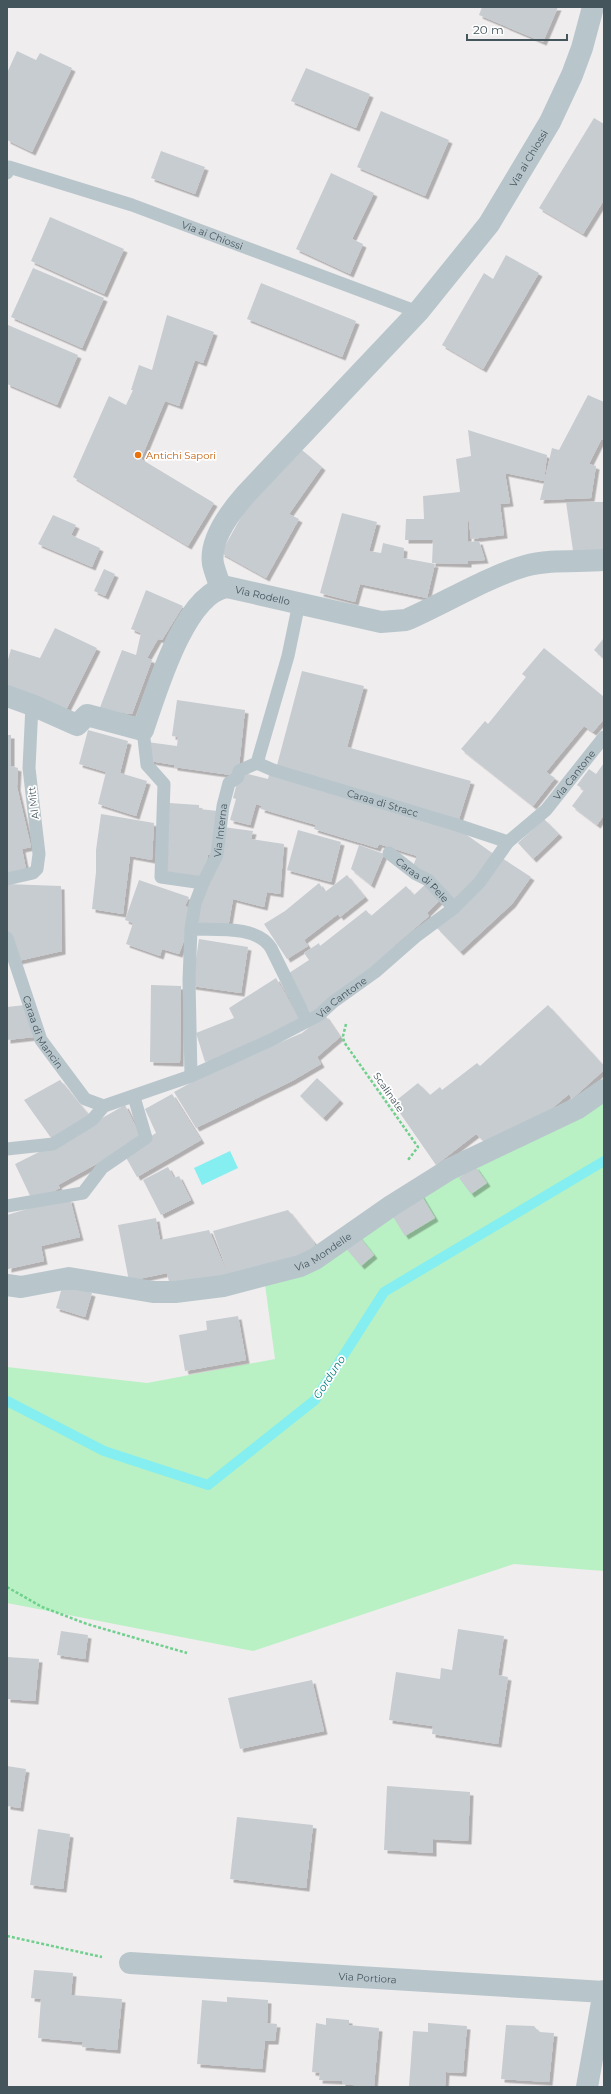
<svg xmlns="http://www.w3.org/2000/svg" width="611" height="2094" font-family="Montserrat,sans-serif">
<defs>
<filter id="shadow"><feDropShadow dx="3.5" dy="3.5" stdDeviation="0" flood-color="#0004"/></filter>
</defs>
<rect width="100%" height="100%" fill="#f0edee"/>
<path fill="#b9f1c4" d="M604,1090V1571L514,1564L253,1651L7,1603V1367L147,1383L275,1359L264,1277Z"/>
<path fill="#84eef0" d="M230,1151L238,1168L202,1185L194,1168Z"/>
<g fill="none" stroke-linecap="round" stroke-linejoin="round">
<path stroke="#84eef0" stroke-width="10" d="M7,1401L104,1451L208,1485L315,1400L384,1292L604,1161"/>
</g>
<g fill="#c7ccd1" filter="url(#shadow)">
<path d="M482,7H558L543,42L479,15Z"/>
<path d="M17,51L36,60L40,53L72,68L32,152L7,140V73Z"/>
<path d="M306,68L370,94L356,128L291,101Z"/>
<path d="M381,111L449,140L425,196L357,167Z"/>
<path d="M594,118L604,124V200L583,234L539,208Z"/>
<path d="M161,151L205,167L195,194L151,178Z"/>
<path d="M331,173L374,193L352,239L363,244L350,274L296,249Z"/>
<path d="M50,217L124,249L104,294L31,261Z"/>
<path d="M506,255L539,273L483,369L442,345L484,273L493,279Z"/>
<path d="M33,268L104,298L82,348L11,317Z"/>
<path d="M261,283L356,321L342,357L247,319Z"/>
<path d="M167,315L214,332L203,363L195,360L179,406L165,401L141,459L214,503L188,546L73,477L109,396L126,405L133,390H131L139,365L152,370Z"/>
<path d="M8,325L78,355L57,405L7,384Z"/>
<path d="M588,395L604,402V440H601L589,464L596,466L591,498L540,500L552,448L559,450Z"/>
<path d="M468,430L547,455L544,481L505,473L510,503L500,504L504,535L471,539L468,514V542L479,541L485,560L468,561V564L432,563L433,540H405L406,519H424L423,496L460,492L456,459L471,456Z"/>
<path d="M302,450L322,467L289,514L299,519L266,578L221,553L254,494Z"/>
<path d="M566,502H604V556L574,558Z"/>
<path d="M342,513L377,522L369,551L381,553L383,543L404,548L403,558L435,564L427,598L360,584L355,602L320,593Z"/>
<path d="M53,515L76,525L71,535L100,548L92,567L38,544Z"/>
<path d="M104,569L115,574L105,596L94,591Z"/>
<path d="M146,590L183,606L162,640L158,639L147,658L152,660L132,714L99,710L122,650L136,655L141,633L131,629Z"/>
<path d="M55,628L97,648L65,712L7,686V663L11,649L40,658Z"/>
<path d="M604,638V659L594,650Z"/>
<path d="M544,648L604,697V719L593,732L584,726L546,772L555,778L533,806L461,749L485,721L488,724L526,677L522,674Z"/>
<path d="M302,671L364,686L347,747L471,781L459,819L276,769Z"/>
<path d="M177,700L245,710L238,776L174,767V765L150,761L147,742L177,746L178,737L172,736Z"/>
<path d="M88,730L128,741L120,773L147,781L136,816L98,804L106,772L79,764Z"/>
<path d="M7,735H11V766L18,768L17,787L31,847L22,849L26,869L7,873Z"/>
<path d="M604,763V815L597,825L572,806L584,790L577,785L589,769L596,774Z"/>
<path d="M240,772L268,779L269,775L464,833L495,855L455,902L413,866L417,856L379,844L377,848L314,829L316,825L261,809L262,806L256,804L250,825L230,820L236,799L233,798Z"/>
<path d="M169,803L199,805V809L218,811L214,855H208L203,880L164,876Z"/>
<path d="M101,814L154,823L152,860L130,856L123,914L92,909L96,872V850Z"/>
<path d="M544,819L559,834L533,859L518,843Z"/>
<path d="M223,827L253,831L251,839L284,844L280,894L267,892L264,907L233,899L228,928L195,921Z"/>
<path d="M298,830L341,842L331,882L287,870Z"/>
<path d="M359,845L384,854L371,885L351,869Z"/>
<path d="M502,858L531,877L512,904L460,952L437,928Z"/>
<path d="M347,875L365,897L340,917L338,914L304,940L308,946L287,959L264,924L285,911L319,883L325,892Z"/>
<path d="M139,880L189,897L185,906L192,909L191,922L179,954L162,949L160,956L126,944L133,923L125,920Z"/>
<path d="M428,882L443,897L427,913L429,916L394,946L396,948L312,1015L286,975L309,960L304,953L319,943L320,946L366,910L371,916L406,886L414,895Z"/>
<path d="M7,884L61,886L62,951L18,961L7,929Z"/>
<path d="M199,939L248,947L241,993L192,986Z"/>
<path d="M276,978L300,1020L251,1047L205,1062L196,1033L234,1018L229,1008Z"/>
<path d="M151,985L181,986L180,1063L150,1062Z"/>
<path d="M25,1005L34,1037L7,1040V1007Z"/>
<path d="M548,1005L604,1066V1070L572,1099L569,1094L531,1126L489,1146L476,1134L436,1165L393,1103L418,1083L430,1095L440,1087L442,1090L477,1063L480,1066Z"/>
<path d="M325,1015L340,1037L317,1057L321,1064L292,1081L196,1128L174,1092L203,1076L302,1033Z"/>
<path d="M317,1078L340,1100L323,1118L300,1096Z"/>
<path d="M60,1080L92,1119L54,1142L24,1100Z"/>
<path d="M172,1094L201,1140L137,1177L124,1154L156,1133L145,1109Z"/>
<path d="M125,1105L142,1139L58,1185L60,1188L33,1202L15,1164L67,1138Z"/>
<path d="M475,1166L487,1183L471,1194L459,1178Z"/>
<path d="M168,1167L174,1178L179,1176L191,1200L161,1215L143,1180Z"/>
<path d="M420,1193L435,1218L405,1236L390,1212Z"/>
<path d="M70,1199L80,1237L41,1246L44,1261L8,1269L7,1215L51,1202Z"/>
<path d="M288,1210L313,1241L318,1252L229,1277L213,1231Z"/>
<path d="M156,1218L160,1240L209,1230L229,1277L170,1286L167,1273L129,1281L118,1225Z"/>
<path d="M358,1235L374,1255L361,1266L345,1247Z"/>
<path d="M63,1284L92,1293L85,1317L56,1308Z"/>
<path d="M238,1316L246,1360L185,1371L179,1335L207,1330L206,1321Z"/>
<path d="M458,1629L504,1636L498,1675L508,1677L498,1744L432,1734L433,1726L389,1720L396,1672L440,1679L441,1668L452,1670Z"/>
<path d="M61,1631L88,1635L85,1659L57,1655Z"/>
<path d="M7,1657L39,1659L35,1701L7,1699Z"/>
<path d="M312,1680L324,1731L240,1749L228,1698Z"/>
<path d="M7,1766L26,1769L20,1808L7,1806Z"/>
<path d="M387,1786L470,1792L468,1841L433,1839V1853L384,1850Z"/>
<path d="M237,1817L313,1825L306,1888L230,1879Z"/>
<path d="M38,1829L70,1834L63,1889L30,1885Z"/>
<path d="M34,1970L73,1973L71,1995L122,1999L117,2050L82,2047L83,2042L38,2038L41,1999L31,1998Z"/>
<path d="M227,1997L268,2000L267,2023L277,2024L275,2041H265L262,2069L197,2064L202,2000L227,2002Z"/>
<path d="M326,2018L349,2020V2025L379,2028L374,2087L342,2084V2081L319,2080L320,2073L312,2072L316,2023L326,2025Z"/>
<path d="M428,2023L467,2026L463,2073L446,2072L445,2087L409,2086L413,2031L428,2032Z"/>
<path d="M506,2025L534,2026L539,2032L554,2033L549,2082L501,2079Z"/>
</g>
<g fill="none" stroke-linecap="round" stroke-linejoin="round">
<g stroke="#6fd08e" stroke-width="2.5" stroke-dasharray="3 2" stroke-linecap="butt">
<path d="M346,1024L343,1036L344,1042L418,1147L408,1160"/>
<path d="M7,1587L42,1607L87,1624L187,1653"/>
<path d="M7,1936L102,1957"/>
</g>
<g stroke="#b8c6cc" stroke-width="13">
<path id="s1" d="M7,173L9,167L132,205L418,312"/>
<path d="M143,730L147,765L164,784L161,877L203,883"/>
<path id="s2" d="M257,763L273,770L457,825L508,842"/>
<path id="s3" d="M389,853L416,874L428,880L454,908"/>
<path d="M7,879L33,873L37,869L39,854L29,768L32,705"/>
<path d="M191,929C215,930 257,925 271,948L307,1021"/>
<path id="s4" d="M7,938L41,1040L85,1099L104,1106"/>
<path id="s5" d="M191,1076L189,980L191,929L195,904L203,883L217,855L223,806L229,783L238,777L239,771L257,763L288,656L299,603"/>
<path id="s6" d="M7,1149L53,1144L92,1120L104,1106L191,1076L271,1040L319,1015L333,1002L375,972L415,937L454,908L479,883L508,842L546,810L604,737"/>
<path d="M7,1206L83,1193L102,1168L146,1138L134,1097"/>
</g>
<g stroke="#b8c6cc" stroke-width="22">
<path id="s7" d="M221,588C218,580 215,572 213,564C209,540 231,511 246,494L418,312L489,224L550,122L572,75L582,48L593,7"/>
<path id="s8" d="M7,696L32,705L77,725L87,715L143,730C156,693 184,594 227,587L381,622L406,620C443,604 487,577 525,566C550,559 578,562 604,560"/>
<path id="s9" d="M7,1285L21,1287L69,1278L153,1292H175L223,1286L300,1266L315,1259L391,1206L450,1169L578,1108L604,1090"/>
<path id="s10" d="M130,1963L604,1992"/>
<path d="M587,2087L604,1991"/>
</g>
</g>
<circle fill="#e8710a" stroke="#fff" stroke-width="1.5" cx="138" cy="455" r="4"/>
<g text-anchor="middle" stroke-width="3.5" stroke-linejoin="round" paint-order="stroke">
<g font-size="10" fill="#45555c" stroke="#fff">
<text dy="4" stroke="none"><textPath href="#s7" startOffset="545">Via ai Chiossi</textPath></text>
<text dy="4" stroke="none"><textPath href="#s1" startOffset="221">Via ai Chiossi</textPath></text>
<text dy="4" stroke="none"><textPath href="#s8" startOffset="356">Via Rodello</textPath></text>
<text dy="4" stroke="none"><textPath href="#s6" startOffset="697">Via Cantone</textPath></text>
<text transform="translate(33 803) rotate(-97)" y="4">Al Mitt</text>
<text dy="4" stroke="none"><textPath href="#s2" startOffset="132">Caraa di Stracc</textPath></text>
<text dy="4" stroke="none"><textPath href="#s5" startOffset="251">Via Interna</textPath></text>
<text dy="4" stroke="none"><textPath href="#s3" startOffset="43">Caraa di Pele</textPath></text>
<text dy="4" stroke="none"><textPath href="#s6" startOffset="373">Via Cantone</textPath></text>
<text dy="4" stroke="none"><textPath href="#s4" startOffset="101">Caraa di Mancin</textPath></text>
<text transform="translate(389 1092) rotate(55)" y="4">Scalinate</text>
<text dy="4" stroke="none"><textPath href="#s9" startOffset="325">Via Mondelle</textPath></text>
<text dy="4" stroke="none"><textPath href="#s10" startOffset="238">Via Portiora</textPath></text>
</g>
<g font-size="10" fill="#c56008" stroke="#fff" text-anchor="start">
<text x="146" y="459">Antichi Sapori</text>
</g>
<g font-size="11" font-style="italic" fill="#097e80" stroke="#fff">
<text transform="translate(329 1377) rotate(-57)" y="4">Gorduno</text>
</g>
</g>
<rect width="611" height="2094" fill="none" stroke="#45555c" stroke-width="16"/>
<path d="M467 34v6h100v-6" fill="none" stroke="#45555c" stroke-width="2"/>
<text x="473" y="34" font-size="12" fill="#45555c" stroke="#ffffff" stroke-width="3" paint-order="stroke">20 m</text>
</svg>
